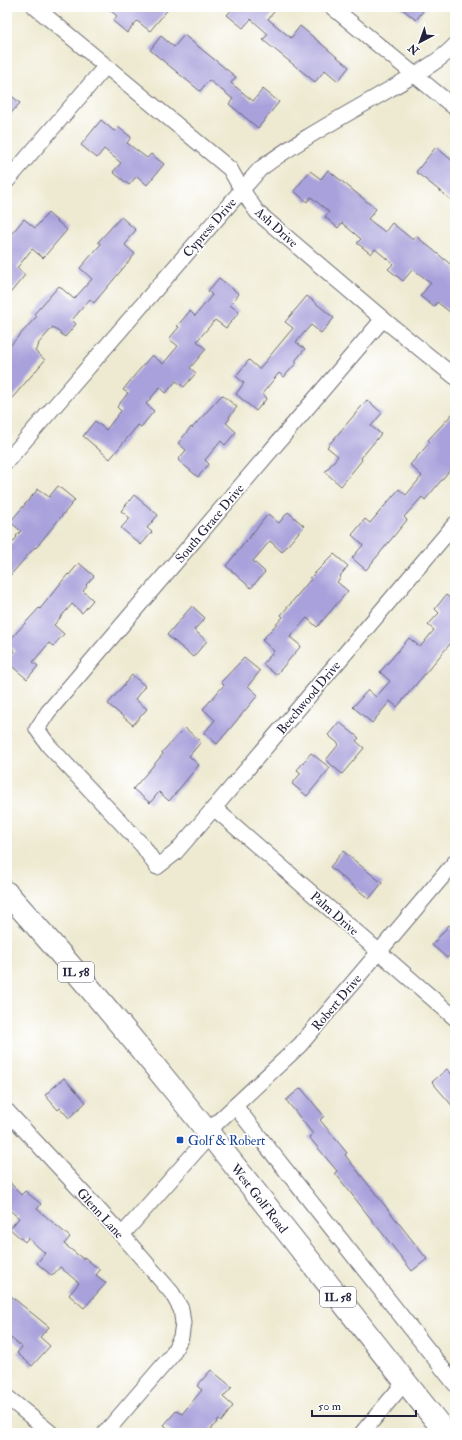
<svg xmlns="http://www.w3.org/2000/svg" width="462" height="1440" font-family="'IM FELL Double Pica',serif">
<rect width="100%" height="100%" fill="#fff"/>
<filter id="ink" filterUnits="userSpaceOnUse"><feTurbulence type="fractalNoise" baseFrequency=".025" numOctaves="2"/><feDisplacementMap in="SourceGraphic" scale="8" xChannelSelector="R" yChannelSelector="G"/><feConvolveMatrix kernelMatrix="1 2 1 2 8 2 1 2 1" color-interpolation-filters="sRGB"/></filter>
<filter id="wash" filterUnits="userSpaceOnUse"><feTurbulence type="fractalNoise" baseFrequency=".012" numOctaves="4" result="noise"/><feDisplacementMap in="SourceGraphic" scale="16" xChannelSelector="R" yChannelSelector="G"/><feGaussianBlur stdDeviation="0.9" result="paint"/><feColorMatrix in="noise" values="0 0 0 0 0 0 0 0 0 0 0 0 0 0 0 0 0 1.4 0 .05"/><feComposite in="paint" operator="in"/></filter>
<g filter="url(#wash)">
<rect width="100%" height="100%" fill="#eeead2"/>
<g id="blocks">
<g fill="#a9a1db">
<path d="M106,7H170L150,31L137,21L127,33L113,21L117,16Z"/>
<path d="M234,7H278L268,19L291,38L300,26L349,67L338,81L325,70L315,82L263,40L268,34L251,19L243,28L227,15Z"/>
<path d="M400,7H426L416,20Z"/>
<path d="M184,35L236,77L231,83L253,101L263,89L279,102L258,128L229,104L233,99L209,80L200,91L150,50L161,36L174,47Z"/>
<path d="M7,92L20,103L7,118Z"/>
<path d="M101,120L114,131L118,127L131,137L127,143L147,158L151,154L164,164L147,185L137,176L129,185L113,172L121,163L104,149L97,158L81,145Z"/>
<path d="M436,147L455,163V203L416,172Z"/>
<path d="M328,170L376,209L368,219L385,232L392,223L413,240L416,236L455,268V316L437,302L434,307L420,296L431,283L413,269L403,281L388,269L393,264L375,249L371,254L357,243L361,239L342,223L338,228L325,217L329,212L311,197L307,202L294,191L310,171L321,179Z"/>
<path d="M48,213L67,230L43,258L32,249L17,268L25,275L7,297V239L24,219L35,228Z"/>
<path d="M121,217L136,230L128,239L129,240L125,245L135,254L94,303L90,299L72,320L76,324L65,337L53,327L38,344L39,345L35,351L45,360L7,404V349L37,316L34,314L59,286L74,299L92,279L80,268L101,244L98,242Z"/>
<path d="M219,278L239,294L230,305L239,312L226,328L215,320L197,341L206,349L190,368L196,373L184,387L176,381L166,393L160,387L146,404L154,411L141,427L138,425L110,459L83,436L95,421L106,430L121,411L117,407L128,393L123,390L134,376L152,355L163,364L178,346L169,339L179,327L177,326L190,311L195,316L212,295L208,291Z"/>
<path d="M307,296L334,318L321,333L311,325L296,342L305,349L295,361L297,362L284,377L279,373L262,394L267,398L256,411L236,394L244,383L236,376L249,360L259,369L293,328L285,322Z"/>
<path d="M222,395L237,407L229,417L230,418L226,423L236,432L225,445L221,441L205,460L209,464L198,477L178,460L186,450L178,443L191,427L192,428Z"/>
<path d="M367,400L382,413L371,426L381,434L361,458L362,460L341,486L325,472L338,456L327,447Z"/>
<path d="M455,411V464L425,500L422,497L404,517L407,520L366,570L352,558L363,545L352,535L365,519L370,523L399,489L406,495L422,476L410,465L430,442L428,440Z"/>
<path d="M58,486L75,500L47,534L36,548L35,547L7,579V549L17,537L16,536L21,531L10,522L38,489L49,497Z"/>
<path d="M134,495L158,515L147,528L152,532L141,545L121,528L130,518L121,511Z"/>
<path d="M288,512L304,526L282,552L270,541L253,561L265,572L251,588L226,566L268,514L279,523Z"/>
<path d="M334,554L348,566L340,576L341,577L337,582L348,591L317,627L307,618L290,637L301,646L276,675L263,664L274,651L262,640L283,617L281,615L311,579L310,578Z"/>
<path d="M79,563L94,576L86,585L87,586L83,591L93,600L82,613L72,604L54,625L64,634L53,646L49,643L33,662L38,666L27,679L7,662L15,651L7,643L39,608L40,609L68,574L69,575Z"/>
<path d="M446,595L455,602V648L450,644L397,707L390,701L372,723L353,707L368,690L376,697L390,681L380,672L409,638L420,647L434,630L428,625L439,613L435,609Z"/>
<path d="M192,606L205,618L194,630L207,641L193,657L167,635Z"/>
<path d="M244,658L260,671L248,686L258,695L217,744L204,733L215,720L203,709L224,685L221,682Z"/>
<path d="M132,675L145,686L135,699L147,709L133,725L108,704Z"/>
<path d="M339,722L359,738L356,741L364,748L342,774L326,760L339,744L328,735Z"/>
<path d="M185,728L201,742L189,756L199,765L169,801L159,792L150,803L133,789L163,754L162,752Z"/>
<path d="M311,753L330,768L307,796L292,784L301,773L297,770Z"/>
<path d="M343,851L382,883L369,899L330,867Z"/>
<path d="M449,925L455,930V948L447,958L432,945Z"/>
<path d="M447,1069L455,1078V1109L432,1082Z"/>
<path d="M64,1078L86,1102L69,1118L60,1108L58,1110L45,1095Z"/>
<path d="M301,1088L324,1116L320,1120L347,1153L345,1155L427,1259L412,1271L335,1173L337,1171L309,1137L313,1134L286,1100Z"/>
<path d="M7,1179L21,1195L25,1191L41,1204L37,1209L70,1237L64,1244L83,1259L84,1257L100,1270L96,1275L106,1283L84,1308L69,1295L79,1283L60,1267L52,1276L37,1263L45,1253L28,1238L25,1242L10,1229L19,1218L7,1208Z"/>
<path d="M7,1293L49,1327L40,1337L50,1346L32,1366L17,1353L22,1347L7,1335Z"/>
<path d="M211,1370L232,1387L223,1397L233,1406L221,1422L219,1420L207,1433H173L164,1425L177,1410L182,1414L202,1390L197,1386Z"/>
</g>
</g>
</g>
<g filter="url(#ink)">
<use href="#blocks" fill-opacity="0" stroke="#696870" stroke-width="1"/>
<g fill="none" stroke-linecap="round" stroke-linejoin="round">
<g stroke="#696870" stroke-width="17">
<g id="minor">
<path d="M35,7L230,169L242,190L257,212L383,319L455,377"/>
<path d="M332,7L455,108"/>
<path d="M7,181L106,66"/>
<path d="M383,319L48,712L37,729L49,746L143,846L157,867L175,853L214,808L455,524"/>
<path d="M7,461L260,169C300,139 346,115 390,89C410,77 440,62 455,45"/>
<path d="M214,808L455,1018"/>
<path d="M235,1106L455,1384"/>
<path d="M7,1111L122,1235L172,1293L181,1309L183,1323L181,1337L172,1355L105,1433"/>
<path d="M207,1132L300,1045L455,862"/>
<path d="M122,1235L210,1135"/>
<path d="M7,1397L51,1433"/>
<path d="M362,1433L405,1382"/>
</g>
</g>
<g stroke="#696870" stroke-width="24">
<path id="primary" d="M7,893C162,1066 301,1252 446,1433"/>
</g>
<use href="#minor" stroke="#fff" stroke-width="15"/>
<use href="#primary" stroke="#fff" stroke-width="22"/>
</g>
</g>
<rect fill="#1a4fb4" stroke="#fff" stroke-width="1.5" x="176" y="1136" width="8" height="8" rx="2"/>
<g text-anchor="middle" stroke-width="3.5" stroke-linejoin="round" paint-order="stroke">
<g fill="#fff" stroke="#646476" stroke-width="1">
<rect x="58" y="962" width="36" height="20" rx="3"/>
<rect x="320" y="1287" width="36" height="20" rx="3"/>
</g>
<g font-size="12" font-weight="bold" fill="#22223b">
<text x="76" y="976">IL 58</text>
<text x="338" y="1301">IL 58</text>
</g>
<g font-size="13" fill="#22223b" stroke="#fff">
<text transform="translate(209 227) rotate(-49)" y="5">Cypress Drive</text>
<text transform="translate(277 227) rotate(42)" y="5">Ash Drive</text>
<text transform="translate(209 523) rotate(-50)" y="5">South Grace Drive</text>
<text transform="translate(308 697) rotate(-50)" y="5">Beechwood Drive</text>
<text transform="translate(335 913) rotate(41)" y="5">Palm Drive</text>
<text transform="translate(336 1002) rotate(-50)" y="5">Robert Drive</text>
<text transform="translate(260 1198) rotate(52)" y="5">West Golf Road</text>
<text transform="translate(101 1213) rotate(48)" y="5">Glenn Lane</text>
</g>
<g font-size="13" fill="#164399" stroke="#fff" text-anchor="start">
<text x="188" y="1145">Golf &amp; Robert</text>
</g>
</g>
<rect width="462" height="1440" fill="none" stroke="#fff" stroke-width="24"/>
<g transform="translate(420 42) rotate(221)" stroke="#ffffff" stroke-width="3" paint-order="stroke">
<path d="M0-3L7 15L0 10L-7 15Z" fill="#22223b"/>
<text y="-6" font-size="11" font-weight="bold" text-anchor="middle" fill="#22223b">N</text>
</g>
<path d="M312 1410v6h104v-6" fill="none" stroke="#22223b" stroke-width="2"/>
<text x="318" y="1410" font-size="12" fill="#22223b" stroke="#ffffff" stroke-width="3" paint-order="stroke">50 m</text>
</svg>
